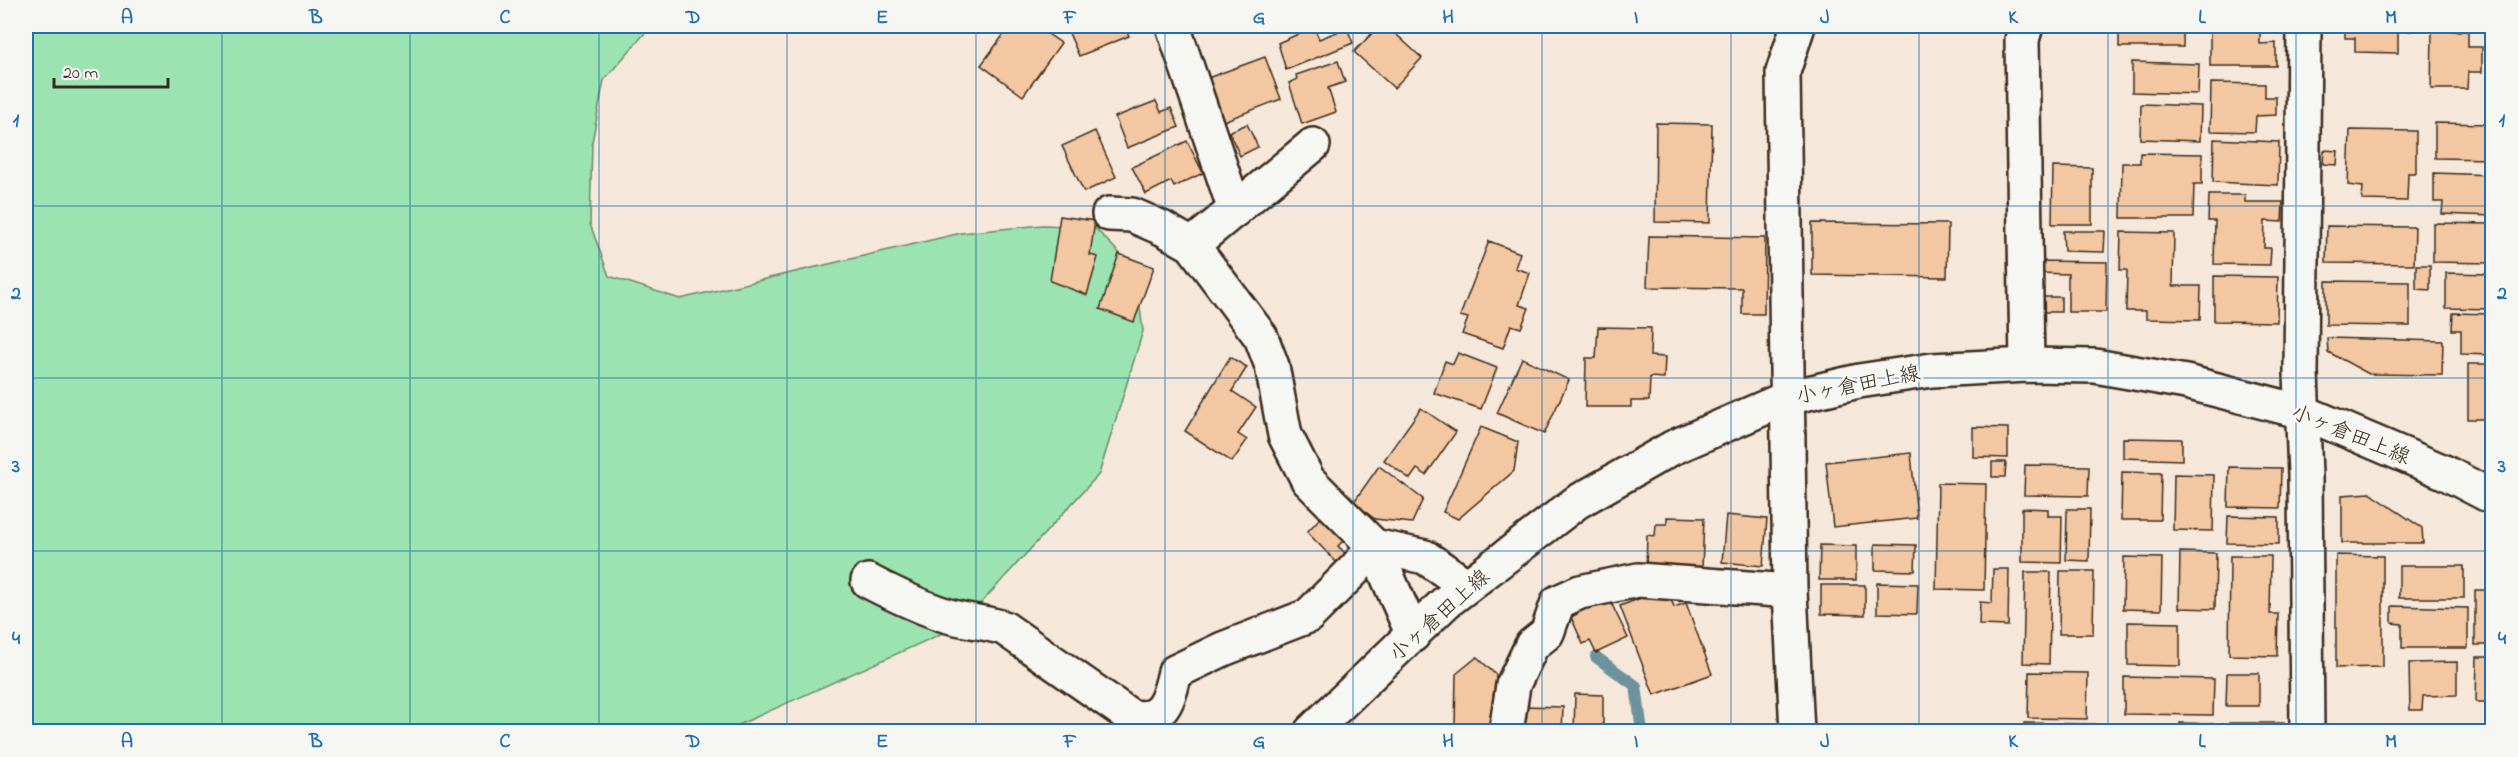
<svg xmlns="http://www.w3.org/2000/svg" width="2518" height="757" font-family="'Indie Flower','Klee One',sans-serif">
<rect width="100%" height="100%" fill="#f5e8da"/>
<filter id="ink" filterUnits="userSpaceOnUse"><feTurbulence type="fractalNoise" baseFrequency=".0167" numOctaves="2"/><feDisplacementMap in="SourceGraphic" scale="12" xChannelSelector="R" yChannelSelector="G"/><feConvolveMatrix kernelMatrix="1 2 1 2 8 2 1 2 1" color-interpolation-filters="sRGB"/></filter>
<g filter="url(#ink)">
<path fill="#9be3b0" stroke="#6b8667" stroke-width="1.5" d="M26,26H651L604,80L592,142L590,224L609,276L680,299L961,233L1043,225L1094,227L1135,269L1143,331L1099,474L961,625L725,731H26Z"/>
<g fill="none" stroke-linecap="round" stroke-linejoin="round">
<path stroke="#6e929d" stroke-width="12" d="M1596,657L1636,686L1642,732"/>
</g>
<g fill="#f2c7a1" stroke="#3b2a1e" stroke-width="1.5">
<path d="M1010,26H1036L1061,43L1023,96L981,65Z"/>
<path d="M1066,26H1125L1129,36L1079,56Z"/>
<path d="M1379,26H1387L1422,58L1394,88L1354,52Z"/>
<rect x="2119" y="26" width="64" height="21"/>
<path d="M2210,26H2260V44L2276,43V66H2210Z"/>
<path d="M2345,26H2411V31H2398V53L2355,52V38H2345Z"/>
<path d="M1314,27L1319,39L1347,28L1353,43L1286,70L1278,43Z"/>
<path d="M2432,30L2468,31V47H2482V72H2468L2467,89H2431Z"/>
<path d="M1265,57L1281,99L1221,122L1205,79Z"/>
<path d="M1338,61L1345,82L1328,88L1336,112L1302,124L1289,83L1297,79L1296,75Z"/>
<path d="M2132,62L2199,64L2198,94L2132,92Z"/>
<path d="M2211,83L2265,84V97H2276V115L2256,116L2255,132L2210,131Z"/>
<path d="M1156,101L1161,112L1171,108L1179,127L1127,148L1115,117Z"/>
<path d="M2141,104L2201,106L2200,141L2140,139Z"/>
<path d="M1656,123L1712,124L1710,223L1655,222Z"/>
<path d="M2435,123L2492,124V159L2435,158Z"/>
<path d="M1247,124L1258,147L1240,156L1229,132Z"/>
<path d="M2350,130L2416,131V173H2408L2407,201L2362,200L2363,187L2348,185Z"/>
<path d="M1095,131L1116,177L1084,192L1062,146Z"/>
<path d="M2214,139L2279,142L2278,185L2213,182Z"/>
<path d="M1187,141L1203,173L1174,187L1171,181L1146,194L1132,167Z"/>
<path d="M2324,150L2338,151L2337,165L2323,164Z"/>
<path d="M2140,153L2202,154V184H2194L2193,218H2121L2122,163H2140Z"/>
<path d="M2053,167L2092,168V224H2052Z"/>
<path d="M2434,173L2492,175V216L2442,214L2443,202H2434Z"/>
<path d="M2209,195H2245V202H2283L2282,222L2265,221L2264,248H2271L2270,265L2214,264L2215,221H2208Z"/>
<path d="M1060,216L1095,221L1090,255L1098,257L1087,295L1050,281Z"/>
<path d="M1812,223L1948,224L1947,277L1812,275Z"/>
<path d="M2433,223L2490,224L2492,263L2433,262Z"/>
<path d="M2327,226L2415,227L2414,264L2326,263Z"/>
<path d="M2063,231H2105L2104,252L2064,251Z"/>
<path d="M2121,232L2174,233L2173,286H2201L2200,320L2146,319V311H2126L2127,270H2120Z"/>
<path d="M1649,236L1765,238L1764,314H1742V288L1647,287Z"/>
<path d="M1489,241L1520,253L1515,268L1530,273L1519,305L1529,308L1521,328L1511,325L1503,348L1462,334L1468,318L1460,316Z"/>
<path d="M1119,254L1154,267L1134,322L1100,309Z"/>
<path d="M2038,261L2107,262L2106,312H2068V274L2038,273Z"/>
<path d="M2416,265H2430V290L2416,289Z"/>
<path d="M2446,273L2492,274V309L2446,308Z"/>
<path d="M2214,276L2278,277L2277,322L2214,321Z"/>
<path d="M2326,281L2410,282V326L2326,325Z"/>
<path d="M2038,297H2061V312H2037Z"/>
<path d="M2453,313L2492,314V355L2461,354V330H2452Z"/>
<path d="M1598,327L1651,328L1650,356L1665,357L1664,378L1650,377L1649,401H1631V407H1585L1586,358H1596Z"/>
<path d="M2327,338L2443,341L2442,375L2369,374L2328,352Z"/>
<path d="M1458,353L1497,368L1481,409L1434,393L1445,361L1453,364Z"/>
<path d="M1230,357L1247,367L1232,391L1256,407L1238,434L1247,440L1232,462L1185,431Z"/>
<path d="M1522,358L1569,380L1544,434L1497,413Z"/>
<rect x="2468" y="364" width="24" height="55"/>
<path d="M1421,408L1456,432L1426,475L1417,469L1410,479L1384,460Z"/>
<path d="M1481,427L1518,442L1514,471L1458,519L1443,512Z"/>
<path d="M1973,427L2008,428V458L1973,457Z"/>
<path d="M2123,438L2182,439V460L2123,458Z"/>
<path d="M1911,453L1917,518L1833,527L1826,462Z"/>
<path d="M1992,462H2006L2005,477H1992Z"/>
<path d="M2025,465L2089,466L2088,496L2024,495Z"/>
<path d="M1379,466L1423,499L1412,523L1375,519L1353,503Z"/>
<path d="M2229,467L2281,468L2280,508L2228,507Z"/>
<path d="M2122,472L2161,473L2160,520H2121Z"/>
<path d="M2174,474L2214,475L2213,531L2173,530Z"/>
<path d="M1938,483L1986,484L1984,590L1936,589Z"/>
<path d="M2370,493L2422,528L2423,543H2342V495Z"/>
<path d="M2022,508L2048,509V516H2062L2061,563L2022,562Z"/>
<path d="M2067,509H2090L2089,561L2066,560Z"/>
<path d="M1726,515L1767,519L1763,566L1722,562Z"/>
<path d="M1322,516L1346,538L1338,546L1347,555L1338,564L1307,532Z"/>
<path d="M2228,516L2279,517V544L2227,543Z"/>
<path d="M1667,517L1704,518L1702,570L1646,568L1647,535L1655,536L1656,524H1667Z"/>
<path d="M1875,544L1916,545L1915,571L1875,570Z"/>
<path d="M1820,545L1856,546V580H1819Z"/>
<path d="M2180,552L2216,553L2215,609L2179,608Z"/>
<path d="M2336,555L2383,556V667L2336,668Z"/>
<path d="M2230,556H2271L2270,614H2278L2277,656L2229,655Z"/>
<path d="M2124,557L2162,558L2161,610L2123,609Z"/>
<rect x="2399" y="566" width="65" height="32"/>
<path d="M1993,569H2009L2008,626L1979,625L1980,602L1992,603Z"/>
<path d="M2060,571H2094L2093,634H2059Z"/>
<path d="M2025,572H2051L2049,664L2023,663Z"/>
<path d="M1877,583L1918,584L1917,614L1877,613Z"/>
<path d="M1821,585H1865V615L1821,614Z"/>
<path d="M1667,588L1674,607L1686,603L1712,674L1654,695L1620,606Z"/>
<rect x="2475" y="590" width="17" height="55"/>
<path d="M1607,594L1628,638L1596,653L1590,641L1583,644L1571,617L1577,614L1576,609Z"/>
<path d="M2392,606L2468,608V648H2402V624L2392,623Z"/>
<path d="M2128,622L2180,623V666L2128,665Z"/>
<path d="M1477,657L1496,675L1495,727L1455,726L1456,674Z"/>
<path d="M2477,657H2492V702H2476Z"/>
<path d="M2457,662V695L2423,696L2422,710H2410L2409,663Z"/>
<path d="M2029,672L2088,673L2087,719L2028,718Z"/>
<path d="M2227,673H2259V706H2226Z"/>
<path d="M2124,677L2214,679L2213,715L2124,714Z"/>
<path d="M1575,694L1603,695V727H1614V732H1574Z"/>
<path d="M1522,706L1563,707L1562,732H1521Z"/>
<path d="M2024,723L2095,724V732H2024Z"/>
<path d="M2180,723L2223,724V732H2180Z"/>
<rect x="2229" y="723" width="55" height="9"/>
<rect x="2434" y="729" width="39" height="3"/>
</g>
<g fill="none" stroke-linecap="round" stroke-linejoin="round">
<g stroke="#3b2a1e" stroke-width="38">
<g id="minor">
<path d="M1173,26L1235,210"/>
<path d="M2026,26L2022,40L2027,365"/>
<path d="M2304,26L2301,373L2305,475L2307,732"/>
<path d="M1109,214L1132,215L1162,228L1192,245L1261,337L1272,366L1285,435L1308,480L1374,546L1413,635"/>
<path d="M1192,245L1313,145"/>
<path d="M868,581C893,594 918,606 945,615C964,621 985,622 1004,628L1130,716C1163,725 1169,698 1175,672L1223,649L1308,616L1355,569L1374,546L1425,557L1467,586"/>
<path d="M1506,732L1513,685L1532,645L1547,633L1558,602L1580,592L1638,580L1790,591"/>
<path d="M1797,732L1790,591L1783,72L1798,26"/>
</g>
</g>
<g stroke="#3b2a1e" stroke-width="38">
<path id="secondary" d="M1311,732L1445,603L1577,502L1672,448L1787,398L1859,381L1932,370L2027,365L2095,366L2186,382L2303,412L2444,472L2492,497"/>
</g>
<use href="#minor" stroke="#f6f6f2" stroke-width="33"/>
<use href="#secondary" stroke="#f6f6f2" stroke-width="33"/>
</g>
</g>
<path fill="none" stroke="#1f6fb2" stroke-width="1.5" stroke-opacity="0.55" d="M222,26V732M410,26V732M599,26V732M787,26V732M976,26V732M1165,26V732M1353,26V732M1542,26V732M1731,26V732M1919,26V732M2108,26V732M2296,26V732M26,206H2492M26,378H2492M26,551H2492"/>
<g text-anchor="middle" stroke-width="5" stroke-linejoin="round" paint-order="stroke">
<g font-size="21" fill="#3b2a1e" stroke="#f6f6f2">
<text transform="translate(1858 384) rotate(-11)" y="7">小ヶ倉田上線</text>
<text transform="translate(2351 434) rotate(22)" y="7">小ヶ倉田上線</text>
<text transform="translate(1439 615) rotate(-42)" y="7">小ヶ倉田上線</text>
</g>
</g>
<rect width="2518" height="757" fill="none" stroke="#f6f6f2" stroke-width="66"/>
<path d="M54 78v9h114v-9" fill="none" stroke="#3b2a1e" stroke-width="3"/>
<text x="63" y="78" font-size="18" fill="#3b2a1e" stroke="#f6f6f2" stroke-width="4.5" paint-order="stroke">20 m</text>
<rect x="33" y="33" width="2452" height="691" fill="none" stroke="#1f6fb2" stroke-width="2"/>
<g font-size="20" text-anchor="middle" font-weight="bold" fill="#1f6fb2">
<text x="127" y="23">A</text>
<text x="316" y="23">B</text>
<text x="505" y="23">C</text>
<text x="693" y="23">D</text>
<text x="882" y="23">E</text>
<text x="1070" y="23">F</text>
<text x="1259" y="23">G</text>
<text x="1448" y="23">H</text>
<text x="1636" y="23">I</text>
<text x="1825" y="23">J</text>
<text x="2013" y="23">K</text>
<text x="2202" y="23">L</text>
<text x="2391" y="23">M</text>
<text x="16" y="126">1</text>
<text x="2502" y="126">1</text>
<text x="16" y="299">2</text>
<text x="2502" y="299">2</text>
<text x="16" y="472">3</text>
<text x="2502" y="472">3</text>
<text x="16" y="644">4</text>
<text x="2502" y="644">4</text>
<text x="127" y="747">A</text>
<text x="316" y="747">B</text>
<text x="505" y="747">C</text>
<text x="693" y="747">D</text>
<text x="882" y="747">E</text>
<text x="1070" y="747">F</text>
<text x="1259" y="747">G</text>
<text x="1448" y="747">H</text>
<text x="1636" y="747">I</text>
<text x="1825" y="747">J</text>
<text x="2013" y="747">K</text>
<text x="2202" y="747">L</text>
<text x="2391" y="747">M</text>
</g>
</svg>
